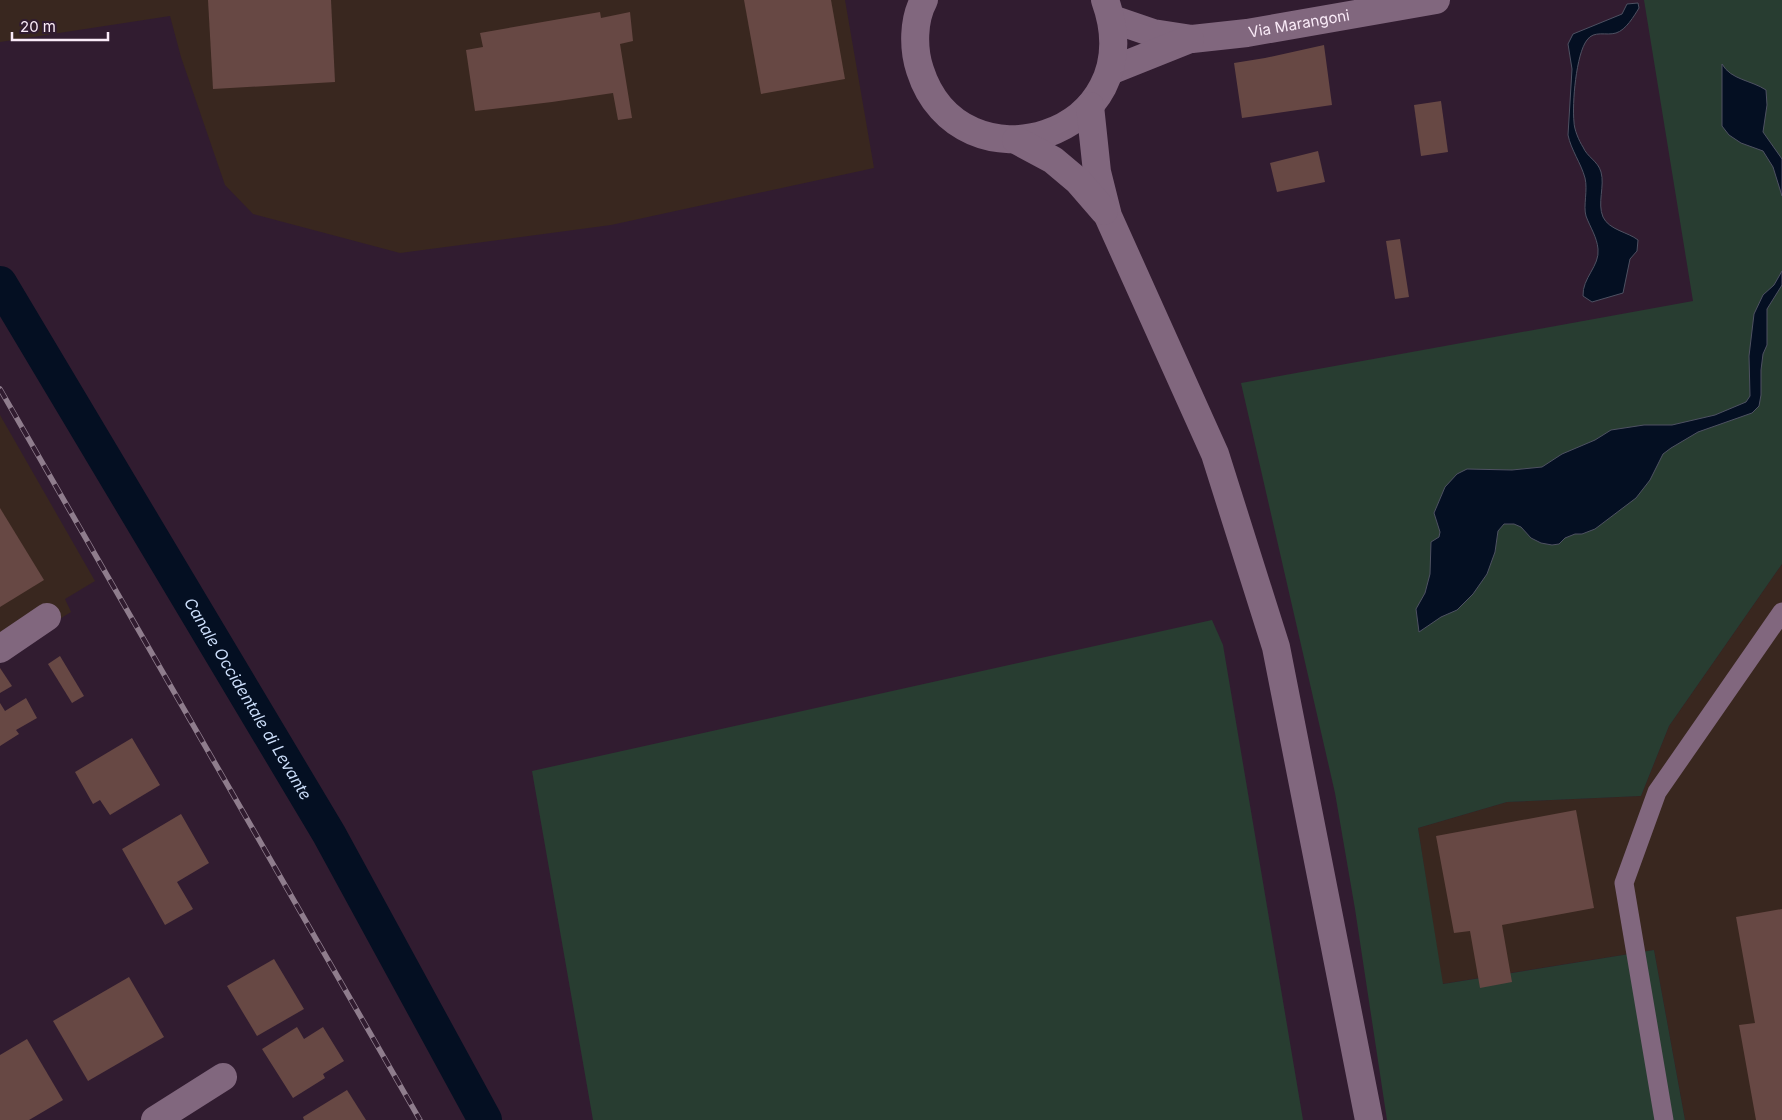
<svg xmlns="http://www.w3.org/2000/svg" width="1782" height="1120" font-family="Inter,sans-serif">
<rect width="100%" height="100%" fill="#311c30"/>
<g fill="#39271f">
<path d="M0,0H845L874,168L611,225L400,253L253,214L225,185L181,57L170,16L0,42Z"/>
<path d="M0,415L95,581L65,599L71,612L0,656Z"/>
<path d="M1782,564V1120H1685L1654,950L1442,984L1418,828L1507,802L1641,796L1669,726Z"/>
</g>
<g fill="#283d31">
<path d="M1644,0H1782V564L1669,726L1641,796L1507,802L1418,828L1443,984L1654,950L1685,1120H1387L1355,909L1335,793L1241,383L1693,301Z"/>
<path d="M1212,620L1223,645L1303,1120H593L532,771Z"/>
</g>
<g fill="#040f22" stroke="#4e5162">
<path d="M1638,3L1639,8C1634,16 1626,30 1616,33C1606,36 1594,30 1587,40C1576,54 1572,104 1574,122C1574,129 1579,141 1583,147C1587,157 1598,161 1601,172C1605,186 1597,203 1603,217C1609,230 1628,232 1638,240L1637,251L1630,259L1623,293L1592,302L1583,296C1582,278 1600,266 1598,249C1597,237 1590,227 1586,216C1583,206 1588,190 1585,178C1581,163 1571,150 1568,135L1572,69L1568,44L1573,34L1622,14L1627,4Z"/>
<path d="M1722,64C1731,80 1751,80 1766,90L1767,105L1763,132L1782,159V196L1773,167L1763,151L1741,143L1729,135L1722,126Z"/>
<path d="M1782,271V285L1767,309V345L1763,354L1761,370V395L1759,406L1752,413L1698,432L1671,448L1663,454L1650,480L1636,498L1595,529L1582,534H1575L1565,538L1559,544L1552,545L1541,543L1531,538L1521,527L1514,524H1504L1498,531L1495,552L1487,574L1473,594L1457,610L1441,617L1419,632L1416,609L1425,593L1430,574L1431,542L1439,537L1440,532L1434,513L1445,487L1457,474L1467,469L1512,470L1542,467L1562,454L1595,440L1611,430L1644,425H1672L1715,415L1746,402L1750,396L1749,356L1754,314L1763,295L1774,285Z"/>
</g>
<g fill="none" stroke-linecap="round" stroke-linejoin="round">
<path stroke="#040f22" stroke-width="34" id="s1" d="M0,283L329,834L485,1120"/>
</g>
<g fill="#674844">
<path d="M208,0H331L335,82L213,89Z"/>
<path d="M744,0H831L845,79L761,94Z"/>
<path d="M600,12L601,18L630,12L633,41L620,44L632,118L618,120L613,93L552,102L475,111L466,50L483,47L480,33Z"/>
<path d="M1324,45L1332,105L1242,118L1234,63L1265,58Z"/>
<path d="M1441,101L1448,152L1421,156L1414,105Z"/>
<path d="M1318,151L1325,182L1277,192L1270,163Z"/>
<path d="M1400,239L1409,297L1395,299L1386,241Z"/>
<path d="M0,508L44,580L0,607Z"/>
<path d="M60,656L84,696L72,703L48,664Z"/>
<path d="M0,668L12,686L0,693Z"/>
<path d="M26,698L37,718L16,730L19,734L0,746V703L5,711Z"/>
<path d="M132,738L160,785L110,815L100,800L93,804L75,772Z"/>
<path d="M1576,810L1594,908L1502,925L1512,982L1480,988L1470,931L1454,933L1436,836Z"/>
<path d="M181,814L209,863L177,882L193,909L165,925L122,849Z"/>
<path d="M1782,909V1120H1756L1739,1025L1755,1023L1736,917Z"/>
<path d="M274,959L304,1009L257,1036L227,986Z"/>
<path d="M129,977L164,1037L88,1081L53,1021Z"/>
<path d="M297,1027L304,1039L323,1027L344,1061L323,1074L325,1078L293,1098L262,1049Z"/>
<path d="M27,1039L63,1100L29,1120H0V1055Z"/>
<path d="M347,1090L366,1120H304L303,1117Z"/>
</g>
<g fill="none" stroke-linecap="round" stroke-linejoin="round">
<path stroke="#81677e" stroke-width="19" d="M1664,1120L1624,883L1657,792L1782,612"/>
<g stroke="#81677e" stroke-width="28">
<path id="s2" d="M1112,19L1153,33L1192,39L1247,33L1436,0"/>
<path d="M1110,71L1190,39"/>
<path d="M0,649L47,617"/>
<path d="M155,1120L223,1077"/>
</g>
<g stroke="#81677e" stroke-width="28">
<path d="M924,0C913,20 913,49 920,70C960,195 1155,138 1105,0"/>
<path d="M1090,106L1097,172L1108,216L1215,454L1276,647L1369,1120"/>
<path d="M1016,140L1053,160L1078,181L1104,211"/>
</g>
<g stroke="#8f7d8d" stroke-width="5.5">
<path id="rail" d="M0,389L420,1120"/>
</g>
<use href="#rail" stroke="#311c30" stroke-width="4" stroke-dasharray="11" stroke-linecap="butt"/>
</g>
<g text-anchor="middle" stroke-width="4.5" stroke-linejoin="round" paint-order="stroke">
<g font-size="15" fill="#faebf8" stroke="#311c30">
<text dy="5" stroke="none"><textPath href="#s2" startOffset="191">Via Marangoni</textPath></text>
</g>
<g font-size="16" font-style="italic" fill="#cddffb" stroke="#311c30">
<text dy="6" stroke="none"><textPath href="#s1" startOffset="484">Canale Occidentale di Levante</textPath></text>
</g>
</g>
<path d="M12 32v8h96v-8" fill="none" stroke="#faebf8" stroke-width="2.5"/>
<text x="20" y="32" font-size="15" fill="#faebf8" stroke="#311c30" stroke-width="4" paint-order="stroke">20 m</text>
</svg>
